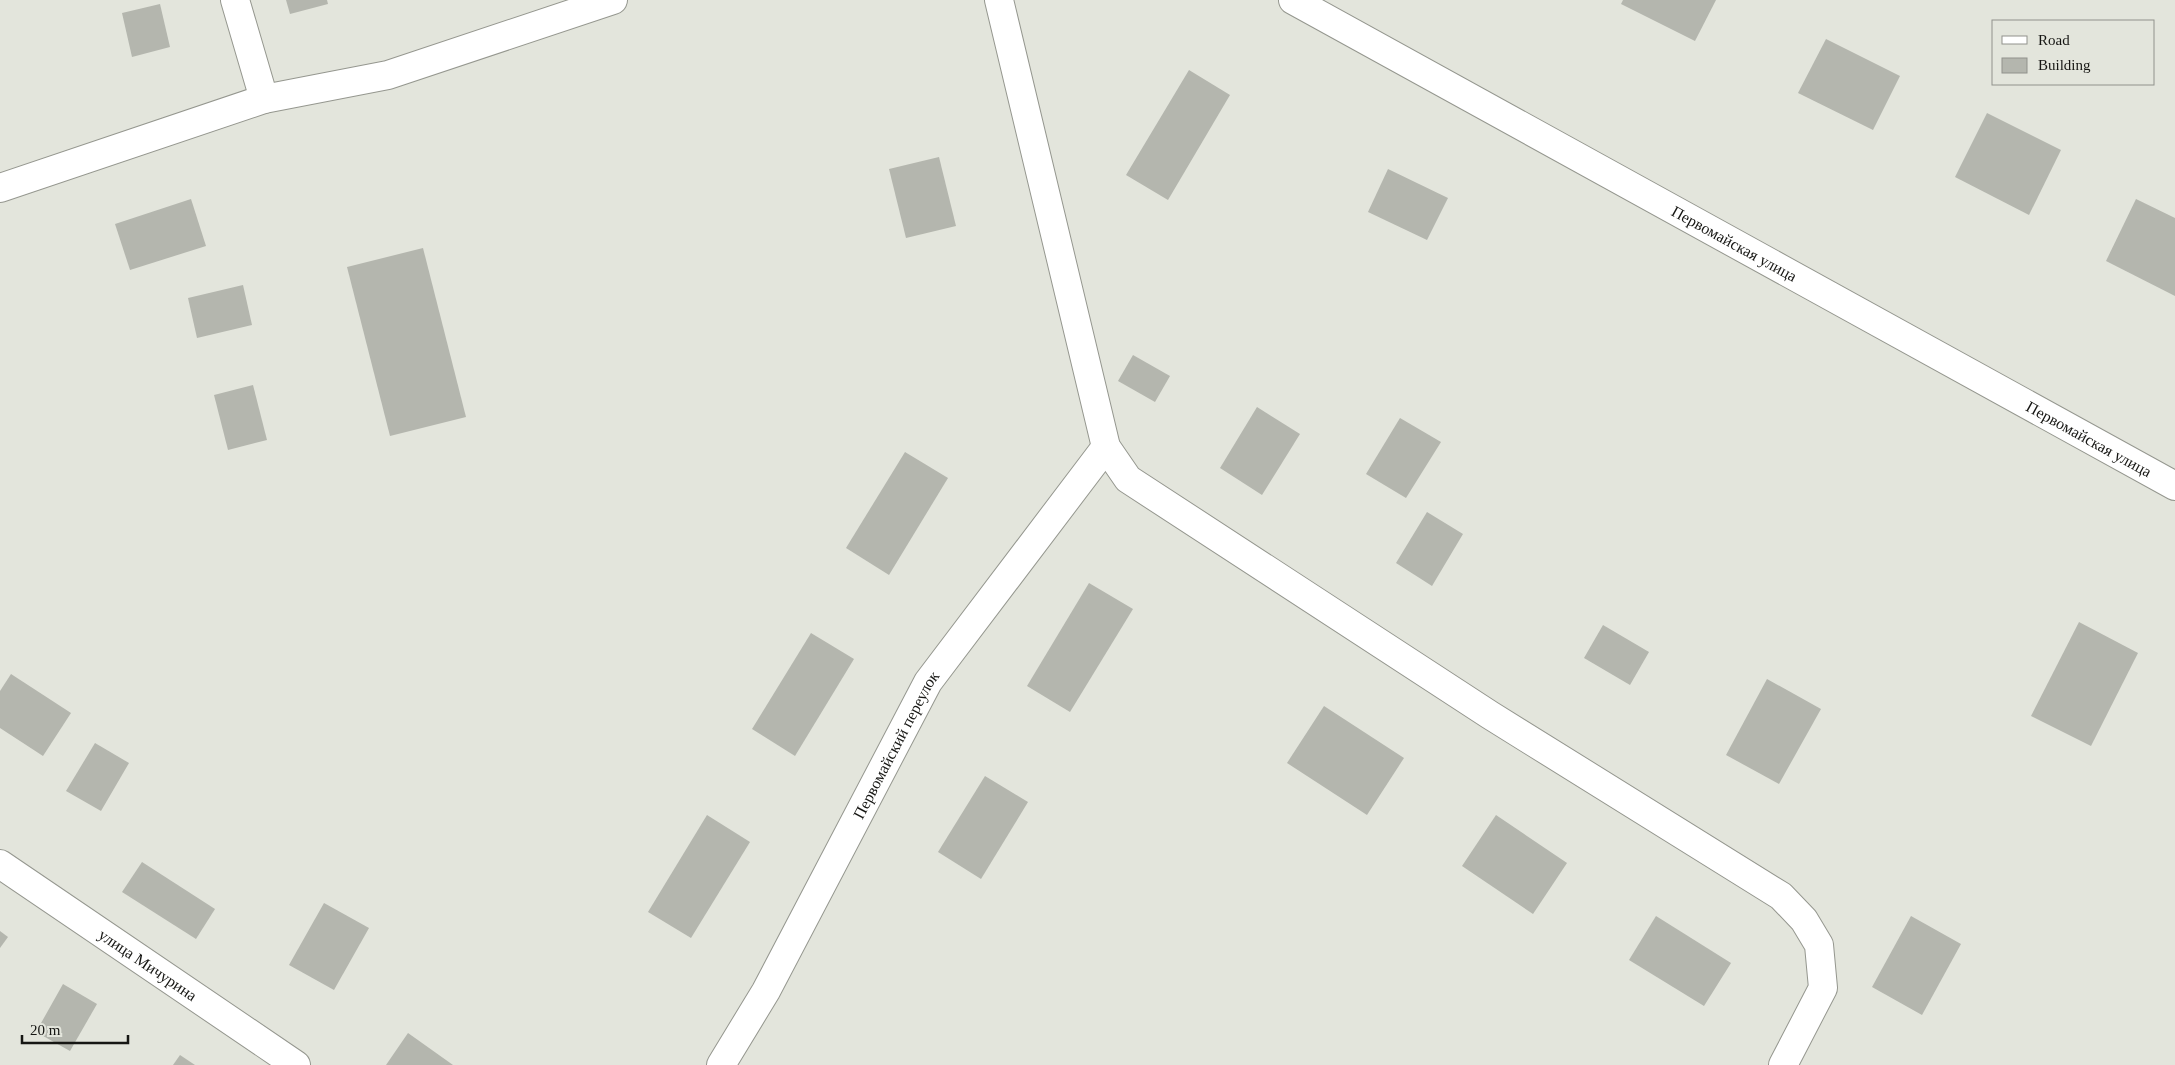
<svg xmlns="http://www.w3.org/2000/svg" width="2175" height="1065" font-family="'Times New Roman',serif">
<rect width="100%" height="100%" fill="#e3e5dc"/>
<g fill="#b4b6ae">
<path d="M286,0H327L328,4L290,14Z"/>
<path d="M1623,0H1716L1695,41L1621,4Z"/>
<path d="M160,4L170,47L132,57L122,13Z"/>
<path d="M1826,39L1900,76L1873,130L1798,93Z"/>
<path d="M1189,70L1230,95L1168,200L1126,175Z"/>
<path d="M1987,113L2061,150L2029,215L1955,177Z"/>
<path d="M939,157L956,226L906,238L889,169Z"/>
<path d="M1388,169L1448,198L1427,240L1368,212Z"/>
<path d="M191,199L206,246L130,270L115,224Z"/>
<path d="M2136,199L2175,218V296L2106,261Z"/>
<path d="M423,248L466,417L390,436L347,267Z"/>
<path d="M243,285L252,325L197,338L188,298Z"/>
<path d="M1133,355L1170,376L1155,402L1118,381Z"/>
<path d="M253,385L267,440L228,450L214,395Z"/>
<path d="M1257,407L1300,434L1262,495L1220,468Z"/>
<path d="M1400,418L1441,442L1406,498L1366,474Z"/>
<path d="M905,452L948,478L889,575L846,548Z"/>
<path d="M1427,512L1463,534L1432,586L1396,563Z"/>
<path d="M1089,583L1133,609L1070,712L1027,686Z"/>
<path d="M2079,622L2138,653L2091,746L2031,716Z"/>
<path d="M1603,625L1649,652L1630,685L1584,658Z"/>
<path d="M811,633L854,659L795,756L752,729Z"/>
<path d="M11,674L71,713L43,756L0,728V691Z"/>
<path d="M1767,679L1821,709L1779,784L1726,755Z"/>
<path d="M1324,706L1404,758L1367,815L1287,763Z"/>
<path d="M95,743L129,763L101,811L66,791Z"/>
<path d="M985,776L1028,802L981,879L938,852Z"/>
<path d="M707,815L750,842L691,938L648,912Z"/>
<path d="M1496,815L1567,863L1533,914L1462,866Z"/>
<path d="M142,862L215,909L196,939L122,892Z"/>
<path d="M324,903L369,928L334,990L289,965Z"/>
<path d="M1656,916L1731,963L1704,1006L1629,960Z"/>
<path d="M1911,916L1961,944L1922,1015L1872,987Z"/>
<path d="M0,931L8,937L0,948Z"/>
<path d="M63,984L97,1004L70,1051L36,1032Z"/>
<path d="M408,1033L453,1065H386Z"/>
<path d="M180,1055L195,1065H173Z"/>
</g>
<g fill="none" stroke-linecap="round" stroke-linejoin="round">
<g stroke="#95978f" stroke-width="30">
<g id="minor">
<path d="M235,0L264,99"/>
<path d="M999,0L1106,447L1128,479L1490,715L1781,896L1804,920L1819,945L1823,988L1783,1065"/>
<path id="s1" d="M1293,0L2175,486"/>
<path d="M0,188L264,99L388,75L613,0"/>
<path id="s2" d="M0,864L296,1065"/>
<path id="s3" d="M721,1065L766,991L928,682L1106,447"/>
</g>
</g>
<use href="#minor" stroke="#fff" stroke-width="28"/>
</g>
<g text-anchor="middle" stroke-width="5" stroke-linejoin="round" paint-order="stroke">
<g font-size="16" fill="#161613" stroke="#e3e5dc">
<text dy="6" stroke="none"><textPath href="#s1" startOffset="504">Первомайская улица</textPath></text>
<text dy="6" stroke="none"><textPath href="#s1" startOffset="909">Первомайская улица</textPath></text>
<text dy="6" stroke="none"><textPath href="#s3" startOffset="365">Первомайский переулок</textPath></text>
<text dy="6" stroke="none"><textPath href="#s2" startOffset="179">улица Мичурина</textPath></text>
</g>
</g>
<rect x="1992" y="20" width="162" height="65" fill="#e3e5dc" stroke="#91928c"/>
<rect x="2002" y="36" width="25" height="8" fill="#ffffff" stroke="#91928c"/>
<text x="2038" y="45" font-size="15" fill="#161613">Road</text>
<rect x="2002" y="58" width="25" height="15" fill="#b4b6ae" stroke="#91928c"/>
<text x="2038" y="70" font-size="15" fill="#161613">Building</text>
<path d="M22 1035v8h106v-8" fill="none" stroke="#161613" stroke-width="2.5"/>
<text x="30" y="1035" font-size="15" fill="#161613" stroke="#e3e5dc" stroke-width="4" paint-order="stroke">20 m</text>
</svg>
